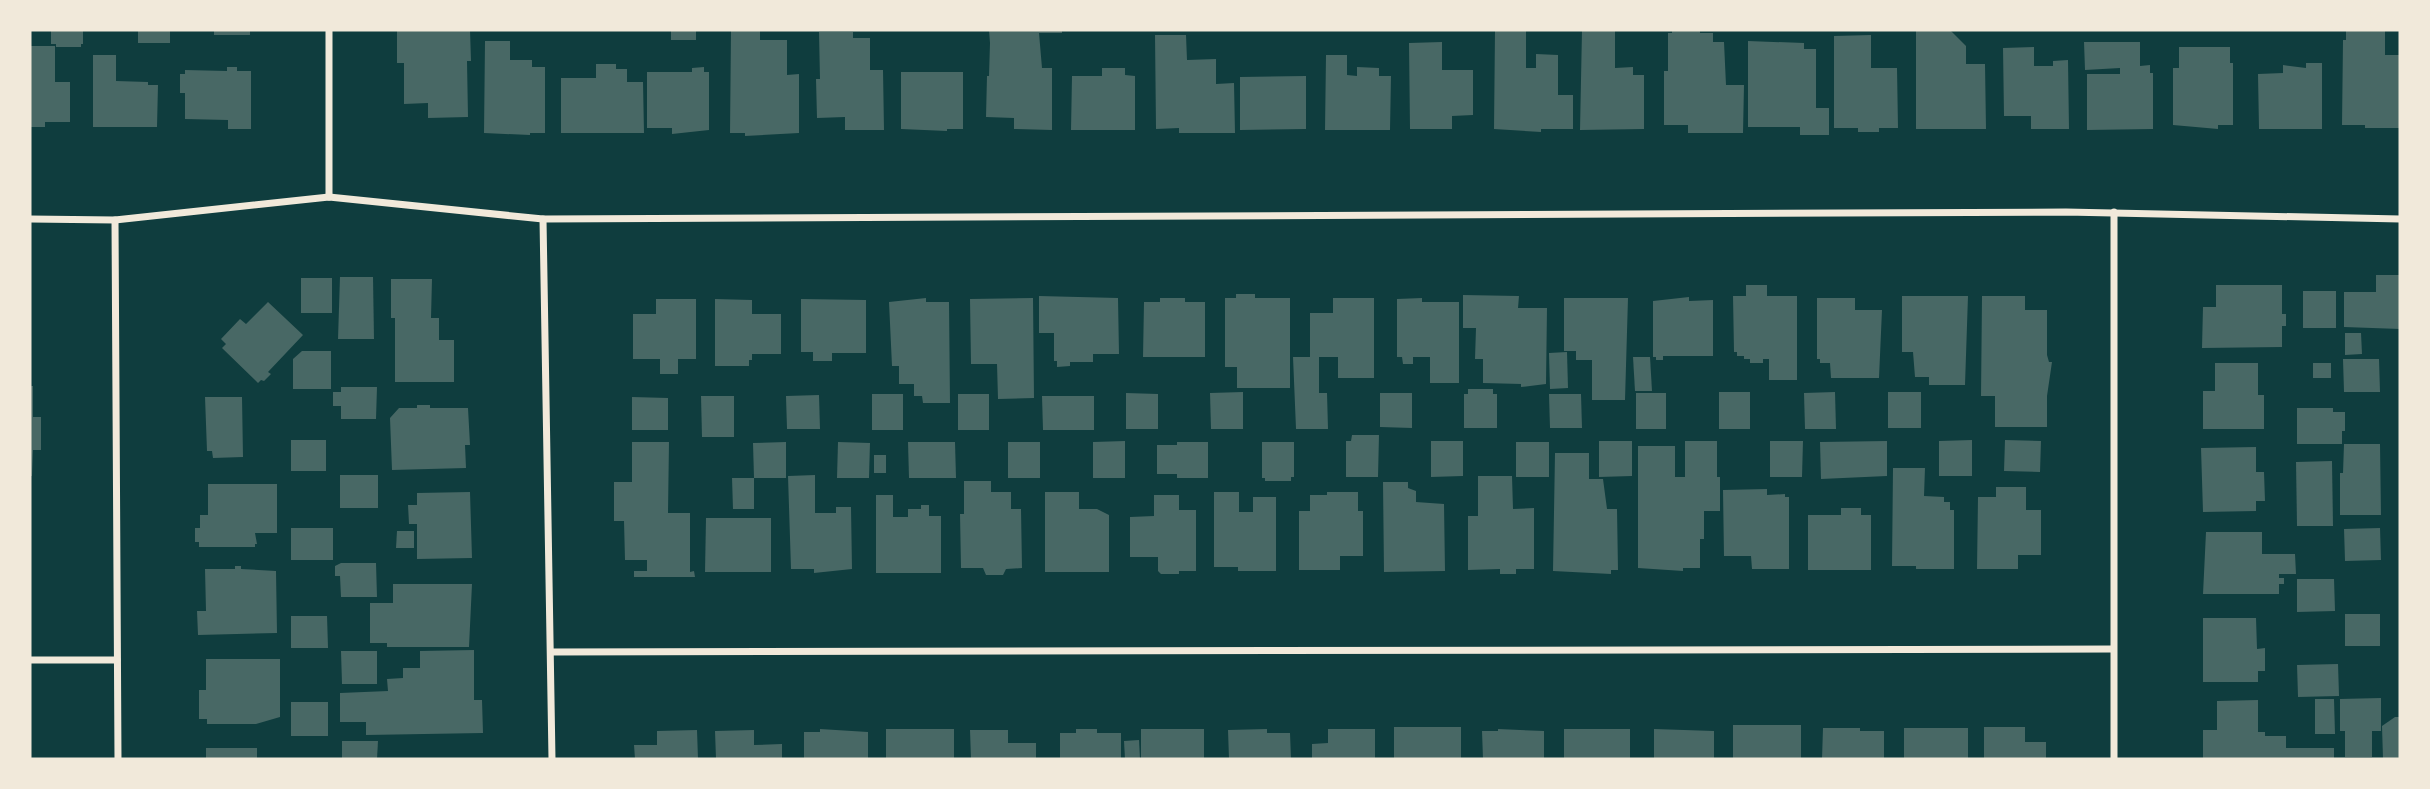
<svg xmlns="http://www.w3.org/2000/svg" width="2430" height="789" font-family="'Titillium Web',sans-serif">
<rect width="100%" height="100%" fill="#0f3d3e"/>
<g fill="#486865">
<path d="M51,30H83V44H81V47H56V44H51Z"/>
<rect x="138" y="30" width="32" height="13"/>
<rect x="214" y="30" width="36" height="5"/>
<path d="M397,30H470L471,61H467L468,117L428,118V103L404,104V63H397Z"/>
<rect x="671" y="30" width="25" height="10"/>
<path d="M731,30H760V40H787V75L799,74V133L745,136V133H730Z"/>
<path d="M989,30H1062V33H1039L1042,68H1052V130L1014,129V118L986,117L987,76H989L990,43Z"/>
<path d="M1495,30H1526V68H1536V54L1558,55V95H1573V129H1541V132L1494,129Z"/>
<path d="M1582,30H1615V68L1633,67V75H1644V129L1580,130Z"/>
<path d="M1672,30H1700V33H1713V42H1724L1726,85H1744L1743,133H1688V125H1664V71H1668V33H1672Z"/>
<path d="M1916,30H1950L1966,46V64H1985L1986,129H1916Z"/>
<path d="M2346,30H2385V55H2400V128H2365V125H2342L2343,40H2346Z"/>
<path d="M819,32H853V38H870V70H883L884,130H845V117L817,118L816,79H820Z"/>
<path d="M1155,35H1186L1187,60L1216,59V84L1234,83L1235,133H1179V128L1156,129Z"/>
<path d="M1871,35V68H1897L1898,128H1879V132H1858V128H1834V36Z"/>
<path d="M485,41H510V60H532V67H545V133H530V135L484,133Z"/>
<path d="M1748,41L1804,43V49H1816V108H1829V135H1800V127H1748Z"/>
<path d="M1442,42V70H1473V115L1452,116V129H1410L1409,43Z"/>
<path d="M2084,42H2140V66L2150,65V73H2153V129L2087,130V74H2120V68L2085,70Z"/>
<path d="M30,46H55V82H70V122H45V127H30Z"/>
<path d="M2034,47V66H2053V61L2068,60L2069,129H2031V116H2004L2003,48Z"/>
<path d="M2179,47H2230V63H2233V125H2218V129L2173,125V68H2179Z"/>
<path d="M93,55H116V81L148,82V85H158L157,127H93Z"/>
<path d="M1326,55H1347V75L1357,76V67L1379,68V76H1391L1390,130H1325Z"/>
<path d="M2306,63H2322V129H2259L2258,74L2283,73V65L2306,68Z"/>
<path d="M596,64H616V69H627V82H643L644,133H561V78H596Z"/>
<path d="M227,67H237V71H251V129H228V120L185,119V93H180V74H185V70L227,71Z"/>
<path d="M704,67V72H709V130L672,134V128H647V72H692V68Z"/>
<path d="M1102,68H1125V75L1135,76V130H1071L1072,76H1102Z"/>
<path d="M901,72H963V129H947V131L901,129Z"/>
<path d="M1306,76V129L1240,130V77Z"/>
<path d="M2376,275H2400V329L2344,327V292H2376Z"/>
<path d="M340,277H373L374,339H338Z"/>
<rect x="301" y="278" width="31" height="35"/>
<path d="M391,279H432L431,318H439V340H454V382H395V318H391Z"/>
<path d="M1746,285H1767V296H1797V380H1769V359H1763V363H1750V359H1744V356H1737V352H1734L1733,296H1746Z"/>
<path d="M2216,285H2282V314H2286V326H2282V347L2202,348L2203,307H2216Z"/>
<rect x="2303" y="291" width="33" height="37"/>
<path d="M1236,294H1255V298H1290V388H1237V367H1225V298H1236Z"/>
<path d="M1463,295L1519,296L1518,308H1547L1546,384L1521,387V384L1483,383V359H1475L1476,328H1463Z"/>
<path d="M1039,296L1118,298L1119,354H1093V362H1070V366L1057,367V361H1054V333H1039Z"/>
<path d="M1902,296H1968L1965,385H1929V377H1915L1913,352H1902Z"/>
<path d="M1982,296H2025V310H2047V355L2049,362H2052L2047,396V427H1995V396H1981Z"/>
<path d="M1689,297V301L1713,300V356H1663V360H1656V357H1653V301Z"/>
<path d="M926,298V302H949L950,403H923L922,396H914V384H899V366H892L889,302Z"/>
<path d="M1033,298L1034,398L998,399L997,364H971L970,299Z"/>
<path d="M1160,298H1185V302H1205V357H1143L1144,302H1160Z"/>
<path d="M1333,298H1374V378H1338V357H1319V393H1327L1328,429H1296L1293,357H1310V313H1333Z"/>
<path d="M1422,298V302H1459V383H1430V357H1413V364H1403L1402,357H1397V299Z"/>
<path d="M1564,298H1628L1625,400H1592V360H1576V351H1564Z"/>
<path d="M1817,298H1855V310H1882L1879,378H1831L1830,363H1820V359H1817Z"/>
<path d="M656,299H696V359H678V374H660V359H633V314H656Z"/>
<path d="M715,299L752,300V314H781V354H752V360H749V366H715Z"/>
<path d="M801,299L866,300V353H832V361H813V352H801Z"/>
<path d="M268,302L303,335L268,372L271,374L264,381L261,380L258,383L222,348L226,344L221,339L240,319L246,324Z"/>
<path d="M2345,333H2361L2362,354L2345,355Z"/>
<path d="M302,351H331V389H293V359Z"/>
<path d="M1567,352L1568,388L1550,389L1549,353Z"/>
<path d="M1633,357H1650L1652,391H1635Z"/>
<path d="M2343,359H2379L2380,392H2344Z"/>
<path d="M2215,363H2258V395H2264V429H2203V391H2215Z"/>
<rect x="2313" y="363" width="18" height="15"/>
<path d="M30,386H33V417H41V450H33L32,476H30Z"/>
<path d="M341,387H377L376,419H341V406H333V392H341Z"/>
<path d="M1468,389H1493V394H1497V428H1464V394H1468Z"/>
<path d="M1243,392V429H1211L1210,393Z"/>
<rect x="1719" y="392" width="31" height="37"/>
<path d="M1835,392L1836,429H1805L1804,393Z"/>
<rect x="1888" y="392" width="33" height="36"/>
<path d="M1126,393L1158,394V429H1126Z"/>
<path d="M1380,393H1412V428L1380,427Z"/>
<rect x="1636" y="393" width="30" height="36"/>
<rect x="872" y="394" width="31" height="36"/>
<rect x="958" y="394" width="31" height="36"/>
<path d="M1549,394H1581L1582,428H1550Z"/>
<path d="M819,395L820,429H787L786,396Z"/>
<path d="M701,396H734V437H702Z"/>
<path d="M1042,396H1094V430H1043Z"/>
<path d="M205,397H242L243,457L213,458L212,451H207Z"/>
<path d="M632,397L668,398V430H632Z"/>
<path d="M417,405H430V408H468L470,445H465L466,468L392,470L390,418L399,408H417Z"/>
<path d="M2297,408H2333V412H2345V431H2342V444H2297Z"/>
<path d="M1352,435H1379L1378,477H1346V441H1351Z"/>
<rect x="291" y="440" width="35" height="31"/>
<path d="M1972,440V476H1939V441Z"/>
<path d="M2005,440L2041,441L2040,472L2004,471Z"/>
<path d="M1125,441V478H1093V442Z"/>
<path d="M1431,441H1463V476L1431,477Z"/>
<path d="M1599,441H1632V476L1599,477Z"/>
<path d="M1685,441H1717V477H1720V511H1704V539H1700V568H1683V571L1638,568V446H1675V477H1685Z"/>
<path d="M1770,441H1803L1802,477H1770Z"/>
<path d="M1887,441V476L1821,479L1820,442Z"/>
<path d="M632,442H669L668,513H690V572L694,571L695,577H634V571H647V560H625L624,521H614V482H632Z"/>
<path d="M786,442V478H754L753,443Z"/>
<path d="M838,442L870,443L869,478H837Z"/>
<path d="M908,442H955L956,478H909Z"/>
<rect x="1008" y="442" width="32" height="36"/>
<path d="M1177,442H1208V478H1177V474H1157V445H1177Z"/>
<path d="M1262,442H1294V477H1291V481H1265V478H1262Z"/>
<rect x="1516" y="442" width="33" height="35"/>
<path d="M2344,444H2380L2381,515H2340V473H2343Z"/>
<path d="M2256,447V472H2264L2265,501H2256V511L2203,512L2201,448Z"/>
<path d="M1555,453H1589V479H1603L1607,509H1617L1618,570H1611V574L1553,571Z"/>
<rect x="874" y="455" width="12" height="18"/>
<path d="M2332,461L2333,526H2297L2296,462Z"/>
<path d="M1893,468H1925L1924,496L1944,497V502H1950V510H1954V569H1916V566H1892Z"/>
<rect x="340" y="475" width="38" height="33"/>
<path d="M815,475V513H836V507H851L852,569L814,573V569H791L788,476Z"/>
<path d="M1478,476H1512L1513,509L1534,508V569H1516V574H1500V569L1468,570V516H1478Z"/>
<path d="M732,478H754V509H733Z"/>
<path d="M964,481H991V492H1011V509H1021L1022,568L1006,569L1003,575H986L983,568H961L960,514H964Z"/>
<path d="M1383,482H1408V488L1416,491V502L1444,504L1445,571L1384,572Z"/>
<path d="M208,484H277V533H255L257,544H255V547H199V542H195V528H200V515H208Z"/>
<path d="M1996,487H2026V510H2041V555H2018V569H1977L1978,497H1996Z"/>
<path d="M1767,489V495L1785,494V497H1789V569H1752L1751,556H1724L1723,490Z"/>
<path d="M470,492L472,558L417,559V524H409L408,505H417V493Z"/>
<path d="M1045,492H1079V509H1097L1109,515V572H1045Z"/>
<path d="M1214,492H1239V512H1253V497H1276V571H1238V567H1214Z"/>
<path d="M1327,492H1358V511H1363V556H1340V570H1299V511H1310V495H1327Z"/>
<path d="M876,495H893V517H908V509H921V505H929V516H941V573H876Z"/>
<path d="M1154,495H1179V510H1196V571H1179V574H1161L1158,571V557H1130V517L1154,516Z"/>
<path d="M1841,508H1861V515H1871V570H1808V515H1841Z"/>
<path d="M706,518H771V572H705Z"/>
<rect x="291" y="528" width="42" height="32"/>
<path d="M2380,528L2381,560L2345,561L2344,529Z"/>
<path d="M397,531H414V548H396Z"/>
<path d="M2206,532H2262V554H2295L2296,574H2279V578H2284V584H2279V594H2203Z"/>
<path d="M341,563H376L377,597H341L340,576H335V566Z"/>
<path d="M235,566H241V569L276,571L277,633L198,635L197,611H206L205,569H235Z"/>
<path d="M2297,579H2334L2335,611L2297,612Z"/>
<path d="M393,584H472L469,647H387V643H370V603H393Z"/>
<rect x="2345" y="614" width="35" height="32"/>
<path d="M291,616H327L328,648H291Z"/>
<path d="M2203,618H2256L2257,649L2265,648V671H2258V682H2203Z"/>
<path d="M474,650V700H482L483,733L366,735V722H340V693L388,691L387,679L403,678V668H420V651Z"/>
<path d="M341,651H377V684H342Z"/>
<path d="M206,659H280V717L256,724H207V719H199V690H206Z"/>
<path d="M2338,664L2339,696L2298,697L2297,665Z"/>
<path d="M2381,698V731H2372V757H2345V731H2340V699Z"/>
<path d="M2315,699H2334L2335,734H2315Z"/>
<path d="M2258,700V732H2265V736H2286V748H2334V759H2203V730H2217V701Z"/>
<rect x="291" y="702" width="37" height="34"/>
<path d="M2395,717H2400V759H2383L2382,726Z"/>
<rect x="1733" y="725" width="68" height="34"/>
<rect x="1394" y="727" width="67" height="32"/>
<path d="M1984,727H2025V742H2046V759H1984Z"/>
<path d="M1823,728H1860V731H1884V759H1822Z"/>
<rect x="1904" y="728" width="64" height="31"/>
<path d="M820,729L868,732V759H804V732H820Z"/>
<rect x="886" y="729" width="68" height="30"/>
<path d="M1076,729H1097V733H1121V759H1060V733H1076Z"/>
<rect x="1141" y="729" width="63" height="30"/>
<path d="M1267,729V733H1290L1291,759H1229L1228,730Z"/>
<path d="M1328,729H1375V759H1312V744L1328,743Z"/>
<path d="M1498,729L1544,731V759H1483L1482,731H1498Z"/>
<rect x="1564" y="729" width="66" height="30"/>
<path d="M1654,729L1714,731V759H1654Z"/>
<path d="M697,730L698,759H635L634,745H657V731Z"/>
<path d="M754,730V745L782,744V759H716L715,731Z"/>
<path d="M970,730H1008V743H1036V759H971Z"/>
<path d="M1139,740L1140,759H1125L1124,741Z"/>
<path d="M342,741H378L377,759H342Z"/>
<rect x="206" y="748" width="51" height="11"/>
</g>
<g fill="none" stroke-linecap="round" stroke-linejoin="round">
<g stroke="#f1e9da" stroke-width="7">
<path d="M329,30V197"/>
<path d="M2114,212V759"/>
<path d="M30,219L115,220L329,197L543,219L2066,212L2400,219"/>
<path d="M543,219L552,759"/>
<path d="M115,220L118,759"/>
<path d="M551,652L2113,649"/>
<path d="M30,660H117"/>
</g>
</g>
<rect width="2430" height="789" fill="none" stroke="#f1e9da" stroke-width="63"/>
</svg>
